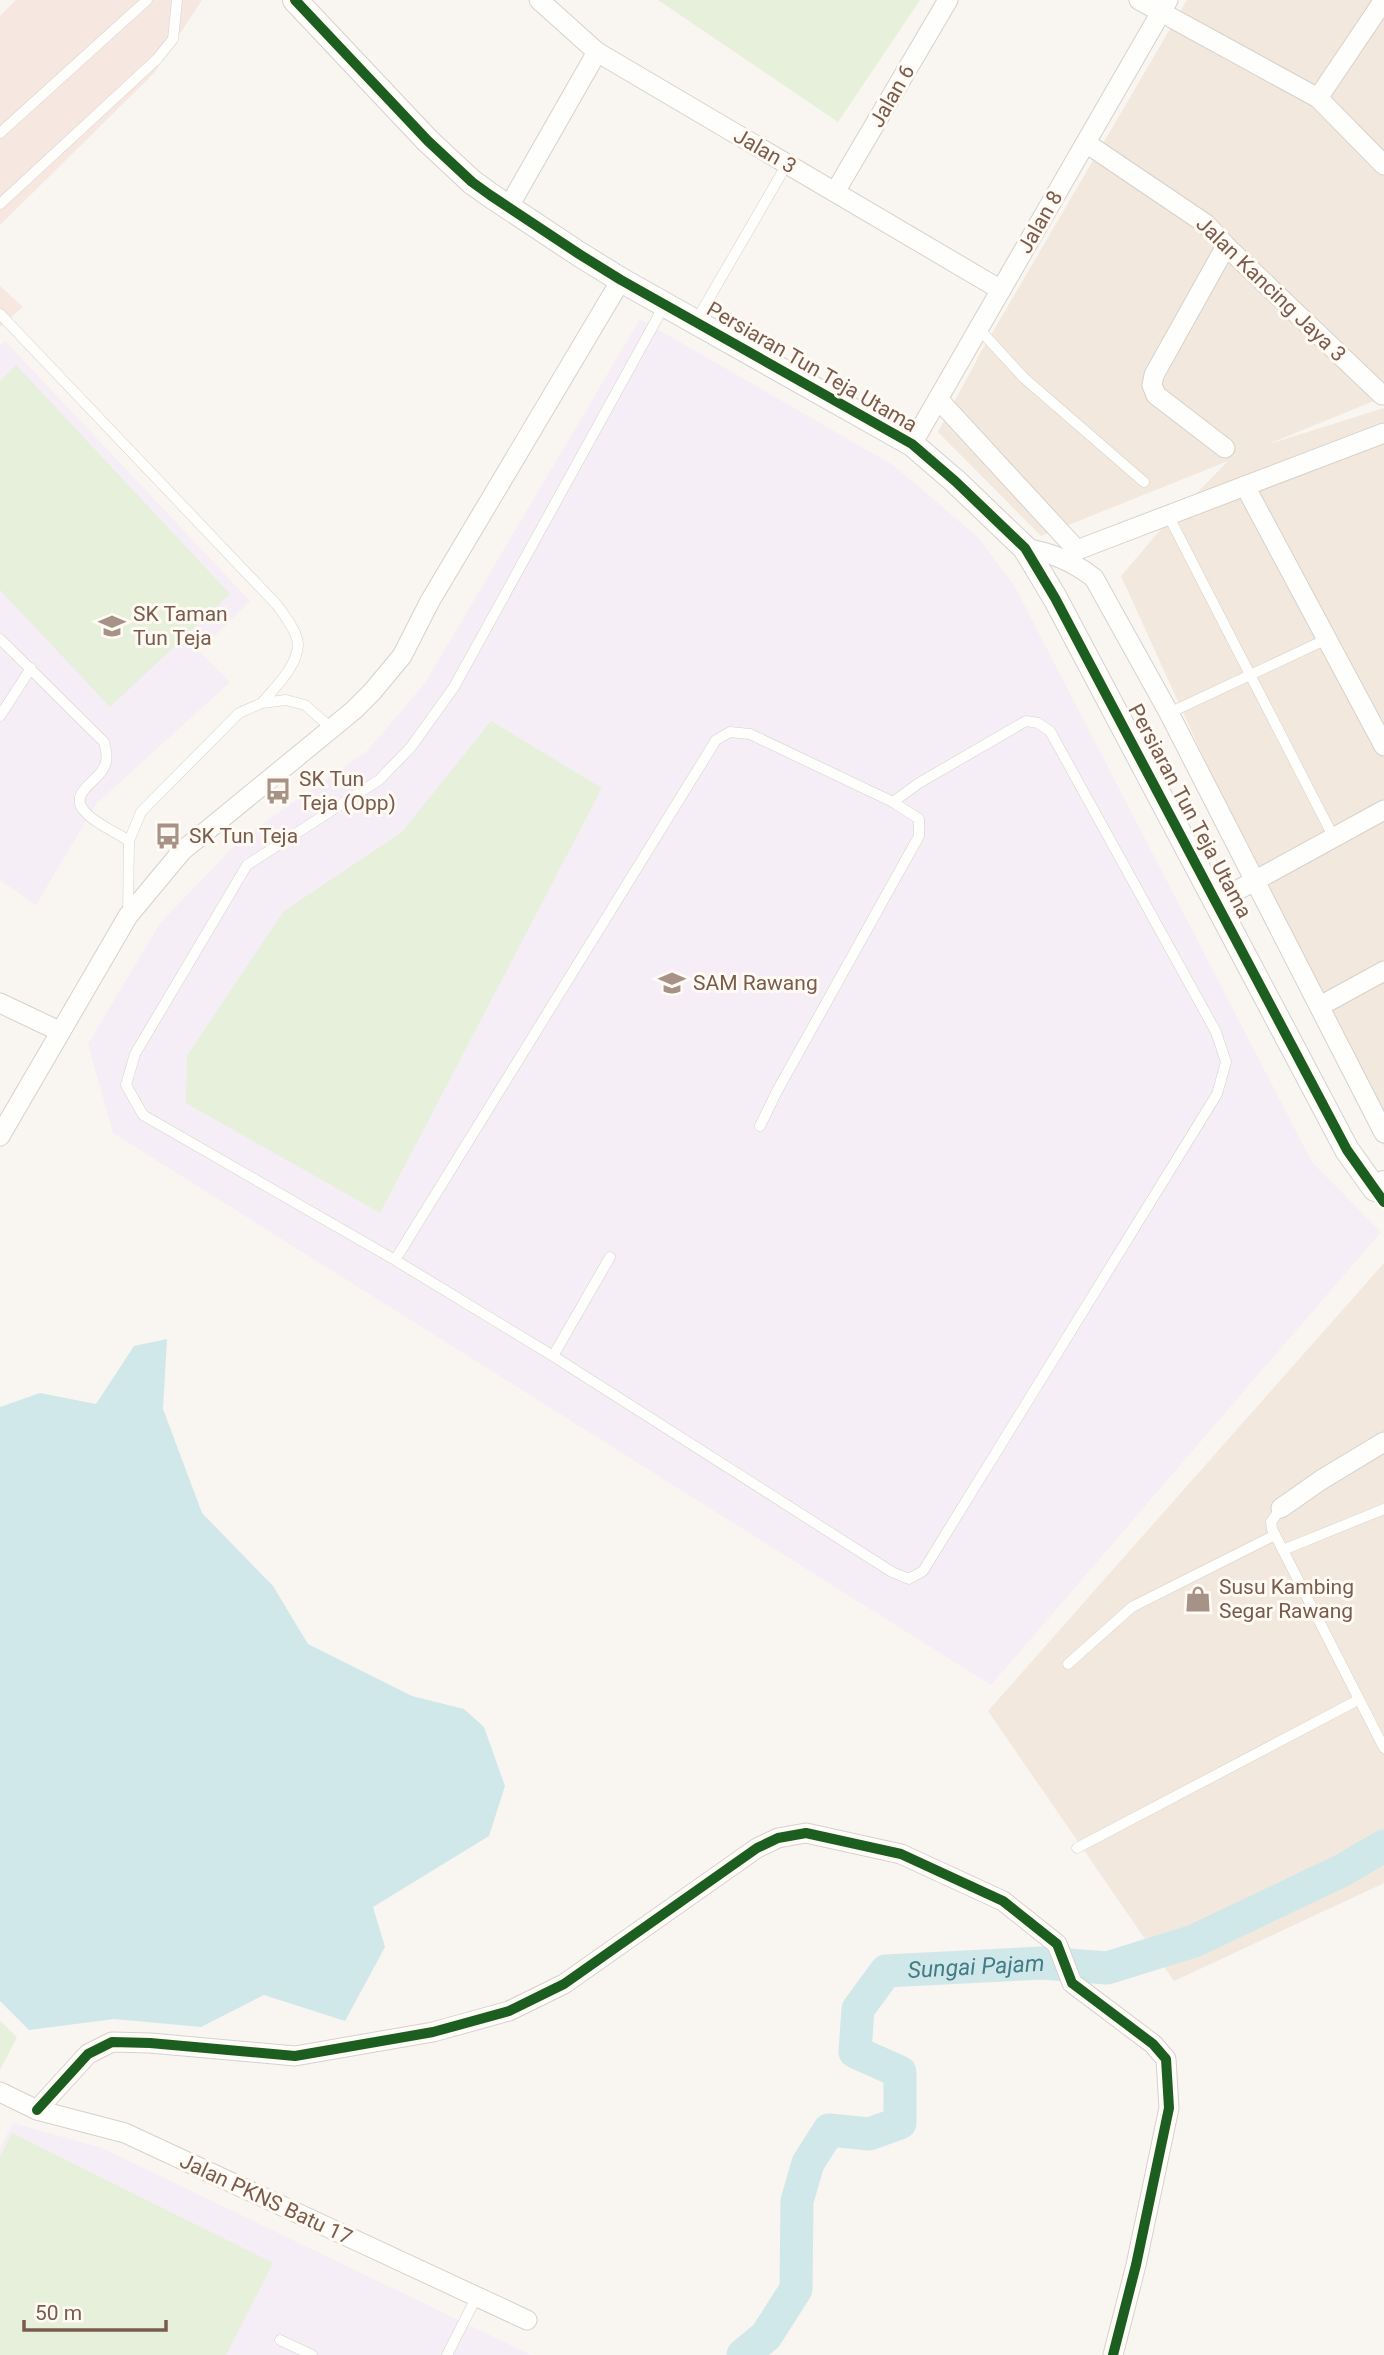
<svg xmlns="http://www.w3.org/2000/svg" width="1384" height="2355" font-family="Roboto,sans-serif">
<rect width="100%" height="100%" fill="#f9f5f0"/>
<g fill="#f2e8de">
<path d="M1187,0H1384V397L1266,445L1384,408V1146L1360,1101L1121,576L1156,535L1228,461L1041,536L938,432L981,352Z"/>
<path d="M1384,1263V1883L1174,1981L988,1711Z"/>
</g>
<g fill="#f6e8e1">
<path d="M16,0H202L154,73L0,225V16Z"/>
<path d="M0,286L23,307L0,327Z"/>
</g>
<g fill="#f6eef6">
<path d="M640,319L893,465L979,538L1015,587L1312,1162L1381,1232L991,1685L113,1133L88,1044L160,923L242,838L367,751L425,683Z"/>
<path d="M5,341L250,601L199,651L230,682L96,804L36,905L0,880V346Z"/>
<path d="M13,2123L102,2148L531,2355H0V2148Z"/>
</g>
<g fill="#e7f0db">
<path d="M658,0H920L838,122Z"/>
<path d="M16,365L230,594L110,707L0,590V381Z"/>
<path d="M491,721L602,788L380,1213L186,1103L187,1056L284,911L402,832Z"/>
<path d="M0,2021L17,2037L0,2070Z"/>
<path d="M12,2133L273,2263L226,2355H0V2157Z"/>
</g>
<path fill="#d0e8ea" d="M167,1339L163,1409L202,1513L273,1586L308,1644L412,1696L464,1709L484,1727L505,1786L489,1836L373,1907L385,1947L345,2021L264,1995L201,2027L114,2019L29,2030L0,2001V1407L40,1393L96,1404L134,1346Z"/>
<g fill="none" stroke-linecap="round" stroke-linejoin="round">
<path stroke="#d0e8ea" stroke-width="33" id="s1" d="M743,2355L766,2336L796,2289L797,2201L808,2163L829,2130L869,2134L900,2123V2072L855,2052L858,2009L886,1971L1042,1963L1107,1968L1194,1941L1341,1871L1384,1846"/>
<g stroke="#d7d1cb" stroke-width="11">
<g id="service">
<path d="M0,133L147,0"/>
<path d="M0,204L157,59L173,39L177,0"/>
<path d="M0,314L277,605C284,615 298,632 298,645C297,667 275,687 262,703"/>
<path d="M696,321L787,164"/>
<path d="M978,328L1024,378L1144,482"/>
<path d="M1168,515L1334,838"/>
<path d="M0,639L104,742C106,751 109,760 103,769C96,783 66,794 87,814C98,825 116,832 129,841"/>
<path d="M1169,713L1327,639"/>
<path d="M0,716L31,668"/>
<path d="M128,912L129,841L141,812L239,713L262,703L286,700L305,705L331,728"/>
<path d="M760,1126L776,1093L919,836V819L893,802"/>
<path d="M395,1260L716,740L730,732L750,734L893,802L919,783L1026,721L1038,723L1050,731L1216,1032L1226,1062L1217,1094L923,1571L909,1579L892,1572L553,1356L395,1260L143,1115L126,1085L135,1054L247,865L379,780L411,747L454,687L665,304"/>
<path d="M553,1356L610,1257"/>
<path d="M1281,1508L1271,1522L1272,1529L1384,1748"/>
<path d="M1283,1550L1384,1509"/>
<path d="M1068,1664L1132,1607L1275,1535"/>
<path d="M1077,1848L1358,1700"/>
<path d="M280,2340L312,2355"/>
<path d="M447,2355L477,2296"/>
</g>
</g>
<g stroke="#d7d1cb" stroke-width="21">
<g id="minor">
<path d="M539,0L597,52L1001,290"/>
<path d="M1139,0L1318,98L1384,165"/>
<path d="M1318,98L1384,0"/>
<path d="M1086,143L1206,224L1226,246L1382,395"/>
<path d="M835,192L948,0"/>
<path d="M508,208L597,52"/>
<path d="M938,399L1077,550"/>
<path d="M912,444L1168,0"/>
<path d="M1225,448L1156,395L1152,385L1154,375L1226,246"/>
<path d="M1245,486L1384,746"/>
<path d="M1025,548C1052,553 1072,561 1094,578L1169,713L1384,1133"/>
<path d="M1077,550L1384,433"/>
<path d="M1216,902L1384,810"/>
<path d="M0,1003L59,1031"/>
<path d="M1320,1006L1384,971"/>
<path d="M0,1136L128,916L182,851L354,710L372,692L402,656L430,601L621,280"/>
<path d="M1281,1508L1321,1480L1384,1442"/>
<path d="M0,2092L37,2110L125,2133L527,2320"/>
<path d="M37,2110L88,2054L112,2042L150,2043L295,2056L433,2032L509,2011L564,1984L757,1848L778,1838L806,1833L901,1854L1003,1901L1057,1944L1072,1983L1153,2044L1166,2059L1169,2108L1136,2265L1113,2355"/>
</g>
</g>
<g stroke="#d7d1cb" stroke-width="26">
<path id="tertiary" d="M295,0L428,141L472,182L490,195L579,254L621,280L912,444L955,481L1025,548L1055,598L1347,1150L1375,1189L1384,1183"/>
</g>
<use href="#service" stroke="#fefefd" stroke-width="10"/>
<use href="#minor" stroke="#fefefd" stroke-width="19"/>
<use href="#tertiary" stroke="#fefefd" stroke-width="24"/>
<g stroke="#fffaf3" stroke-width="15">
<g id="cycleway">
<path d="M295,0L428,141L472,182L490,195L579,254L621,280L912,444L955,481L1025,548L1055,598L1347,1150L1384,1202"/>
<path d="M37,2110L88,2054L112,2042L150,2043L295,2056L433,2032L509,2011L564,1984L757,1848L778,1838L806,1833L901,1854L1003,1901L1057,1944L1072,1983L1153,2044L1166,2059L1169,2108L1136,2265L1113,2355"/>
</g>
</g>
<use href="#cycleway" stroke="#1b5e20" stroke-width="10"/>
</g>
<defs>
<g id="school-bare" transform="scale(2.1)"><path d="M0-5L7-2L0 1L-7-2ZM-4 1L0 2.5L4 1V4Q0 6-4 4Z" fill="#a69286" stroke="#fffaf3" stroke-width="2.5" paint-order="stroke"/></g>
<g id="bus-bare" transform="scale(2.1)"><path d="M-5-6H5V4H4V6H2V4H-2V6H-4V4H-5ZM-3.5-4V0h7V-4ZM-3.5 1.2v1.5H-2V1.2ZM2 1.2v1.5H3.5V1.2Z" fill="#a69286" stroke="#fffaf3" stroke-width="2.5" paint-order="stroke"/></g>
<g id="shop-bare" transform="scale(2.1)"><path d="M-5-2.5h2.3a2.7 3.5 0 0 1 5.4 0H5L5.5 6h-11ZM-1.5-2.5h3a1.5 2.3 0 0 0-3 0Z" fill="#a69286" stroke="#fffaf3" stroke-width="2.5" paint-order="stroke"/></g>
</defs>
<g fill-rule="evenodd">
<use href="#school-bare" x="112" y="626"/>
<use href="#bus-bare" x="278" y="791"/>
<use href="#bus-bare" x="168" y="836"/>
<use href="#school-bare" x="672" y="983"/>
<use href="#shop-bare" x="1198" y="1599"/>
</g>
<g text-anchor="middle" stroke-width="6" stroke-linejoin="round" paint-order="stroke">
<g font-size="21" fill="#7a5c4d" stroke="#fffaf3">
<text transform="translate(892 96) rotate(-60)" y="7">Jalan 6</text>
<text transform="translate(765 151) rotate(30)" y="7">Jalan 3</text>
<text transform="translate(1040 222) rotate(-60)" y="7">Jalan 8</text>
<text transform="translate(1271 289) rotate(44)" y="7">Jalan Kancing Jaya 3</text>
<text transform="translate(812 367) rotate(30)" y="7">Persiaran Tun Teja Utama</text>
<text transform="translate(1190 811) rotate(62)" y="7">Persiaran Tun Teja Utama</text>
<text transform="translate(266 2199) rotate(25)" y="7">Jalan PKNS Batu 17</text>
</g>
<g font-size="21" fill="#7a5c4d" stroke="#fffaf3" text-anchor="start">
<text x="133" y="621">SK Taman<tspan x="133" dy="24">Tun Teja</tspan></text>
<text x="299" y="786">SK Tun<tspan x="299" dy="24">Teja (Opp)</tspan></text>
<text x="189" y="843">SK Tun Teja</text>
<text x="693" y="990">SAM Rawang</text>
<text x="1219" y="1594">Susu Kambing<tspan x="1219" dy="24">Segar Rawang</tspan></text>
</g>
<g font-size="23" font-style="italic" fill="#437c86" stroke="#fffaf3">
<text dy="8" stroke="none"><textPath href="#s1" startOffset="606">Sungai Pajam</textPath></text>
</g>
</g>
<path d="M24 2320v10h142v-10" fill="none" stroke="#7a5c4d" stroke-width="3.5"/>
<text x="35" y="2320" font-size="21" fill="#7a5c4d" stroke="#fffaf3" stroke-width="5" paint-order="stroke">50 m</text>
</svg>
